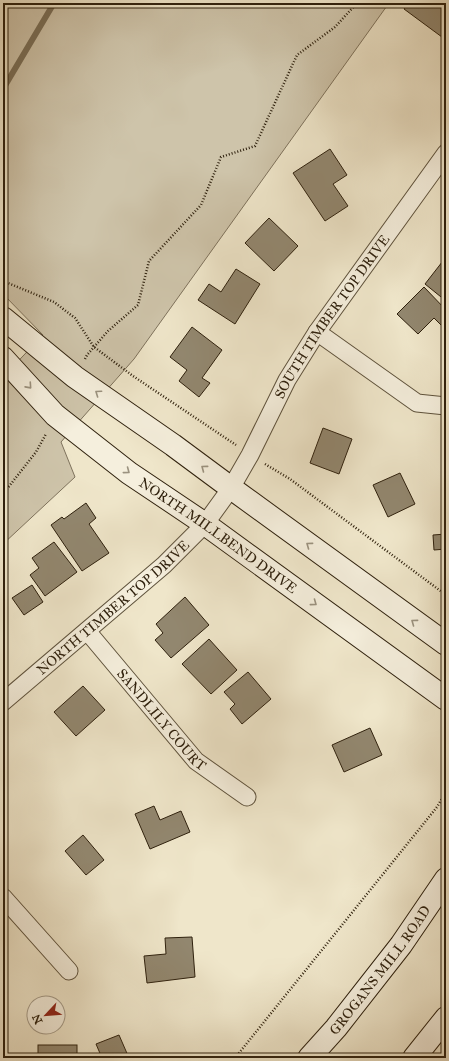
<svg xmlns="http://www.w3.org/2000/svg" width="449" height="1061" font-family="'IM FELL Great Primer',serif">
<rect width="100%" height="100%" fill="#efe6ca"/>
<filter id="stains"><feTurbulence type="fractalNoise" baseFrequency=".005" numOctaves="4"/><feColorMatrix values="0 0 0 0 .2 0 0 0 0 .09 0 0 0 0 .02 0 0 0 .5 -.17"/></filter>
<radialGradient id="worn" r=".72"><stop offset=".6" stop-color="#630" stop-opacity="0"/><stop offset="1" stop-color="#630" stop-opacity=".3"/></radialGradient>
<path fill="#cec4aa" stroke="#7e725c" d="M3,3H389L134,359L61,442L75,477L3,544V377L43,335L3,294Z"/>
<g fill="none" stroke-linecap="round" stroke-linejoin="round">
<path stroke="#7a6f58" stroke-width="6" d="M3,89L54,3"/>
</g>
<g fill="#92876f" stroke="#2e200d">
<path d="M408,3H446V40L404,9Z"/>
<path d="M330,149L347,175L333,184L348,206L325,221L293,173Z"/>
<path d="M269,218L298,246L274,271L245,243Z"/>
<path d="M446,257V301L425,284Z"/>
<path d="M236,269L260,284L235,324L198,300L209,284L221,292Z"/>
<path d="M424,287L446,310V330L434,318L418,334L397,314Z"/>
<path d="M192,327L222,350L202,378L210,383L199,397L179,381L187,370L170,357Z"/>
<path d="M323,428L352,439L339,474L310,463Z"/>
<path d="M400,473L415,504L388,517L373,485Z"/>
<path d="M86,503L96,518L89,524L109,553L82,571L51,525L62,517L64,519Z"/>
<path d="M446,534V549L434,550L433,535Z"/>
<path d="M54,542L77,572L45,596L30,575L39,568L32,558Z"/>
<path d="M32,585L43,602L24,615L12,598Z"/>
<path d="M185,597L209,625L171,658L155,640L163,633L156,624Z"/>
<path d="M209,639L237,670L211,694L182,664Z"/>
<path d="M248,672L271,699L242,724L230,709L235,704L224,692Z"/>
<path d="M83,686L105,710L76,736L54,712Z"/>
<path d="M370,728L382,755L344,772L332,745Z"/>
<path d="M154,806L160,820L181,811L190,832L150,849L135,814Z"/>
<path d="M83,835L104,860L86,875L65,851Z"/>
<path d="M192,937L195,977L147,983L144,956L166,954L165,938Z"/>
<path d="M119,1035L129,1058H102L96,1044Z"/>
<rect x="38" y="1045" width="39" height="13"/>
</g>
<g fill="none" stroke-linecap="round" stroke-linejoin="round">
<g stroke="#5e523c" stroke-width="19">
<g id="street">
<path d="M317,332L417,403L446,406"/>
<path id="s1" d="M87,631L196,761L247,797"/>
<path id="s2" d="M3,702L164,565L205,524L231,488L250,455L287,380L317,332L446,153"/>
<path d="M3,897L69,971"/>
</g>
</g>
<g stroke="#2e200d" stroke-width="24">
<g id="secondary">
<path d="M3,318L75,377L173,445L231,488L446,644"/>
<path id="s3" d="M3,358L55,415L129,473L205,524L446,699"/>
<path id="s4" d="M309,1058L336,1028L401,945L446,879"/>
<path d="M414,1058L446,1018"/>
</g>
</g>
<g stroke="#2e200d" stroke-width="2.5" stroke-dasharray="1 2" stroke-linecap="butt">
<path d="M3,4V3"/>
<path d="M3,281L54,302L75,318L94,347L133,376L236,445"/>
<path d="M85,359L87,355L108,331L138,305L149,261L201,205L221,157L255,146L297,55L335,27L357,3"/>
<path d="M265,464L290,479L446,595"/>
<path d="M3,494L36,452L46,434"/>
<path d="M235,1058L437,807L446,792"/>
</g>
<use href="#street" stroke="#f5efdd" stroke-width="17"/>
<use href="#secondary" stroke="#f5efdd" stroke-width="22"/>
</g>
<defs><path id="oneway-chevron" d="M-2-3.5L2.5 0L-2 3.5" fill="none" stroke-width="1.6" stroke-linecap="round" stroke-linejoin="round"/></defs>
<g stroke="#9b927f">
<use href="#oneway-chevron" transform="translate(29 386) rotate(48)"/>
<use href="#oneway-chevron" transform="translate(98 393) rotate(-145)"/>
<use href="#oneway-chevron" transform="translate(204 468) rotate(-143)"/>
<use href="#oneway-chevron" transform="translate(127 471) rotate(37)"/>
<use href="#oneway-chevron" transform="translate(309 545) rotate(-144)"/>
<use href="#oneway-chevron" transform="translate(314 603) rotate(36)"/>
<use href="#oneway-chevron" transform="translate(414 622) rotate(-144)"/>
</g>
<g text-anchor="middle" stroke-width="3" stroke-linejoin="round" paint-order="stroke">
<g font-size="14" fill="#2e200d" stroke="#f5efdd">
<text dy="5" stroke="none"><textPath href="#s2" startOffset="513">SOUTH TIMBER TOP DRIVE</textPath></text>
<text dy="5" stroke="none"><textPath href="#s3" startOffset="280">NORTH MILLBEND DRIVE</textPath></text>
<text dy="5" stroke="none"><textPath href="#s2" startOffset="145">NORTH TIMBER TOP DRIVE</textPath></text>
<text dy="5" stroke="none"><textPath href="#s1" startOffset="116">SANDLILY COURT</textPath></text>
<text dy="5" stroke="none"><textPath href="#s4" startOffset="113">GROGANS MILL ROAD</textPath></text>
</g>
</g>
<rect width="449" height="1061" fill="none" stroke="#efe6ca" stroke-width="16"/>
<rect x="4" y="4" width="441" height="1053" fill="none" stroke="#2e200d" stroke-width="2"/>
<rect x="8" y="8" width="433" height="1045" fill="none" stroke="#2e200d"/>
<g transform="translate(46 1015) rotate(244)"><circle r="19" fill="#f5efdd" stroke="#a59c8a"/>
<path d="M0-3L7 15L0 10L-7 15Z" fill="#8f2418"/>
<text y="-6" font-size="11" font-weight="bold" text-anchor="middle" fill="#2e200d">N</text>
</g>
<rect width="100%" height="100%" filter="url(#stains)"/>
<rect width="100%" height="100%" fill="url(#worn)"/>
</svg>
